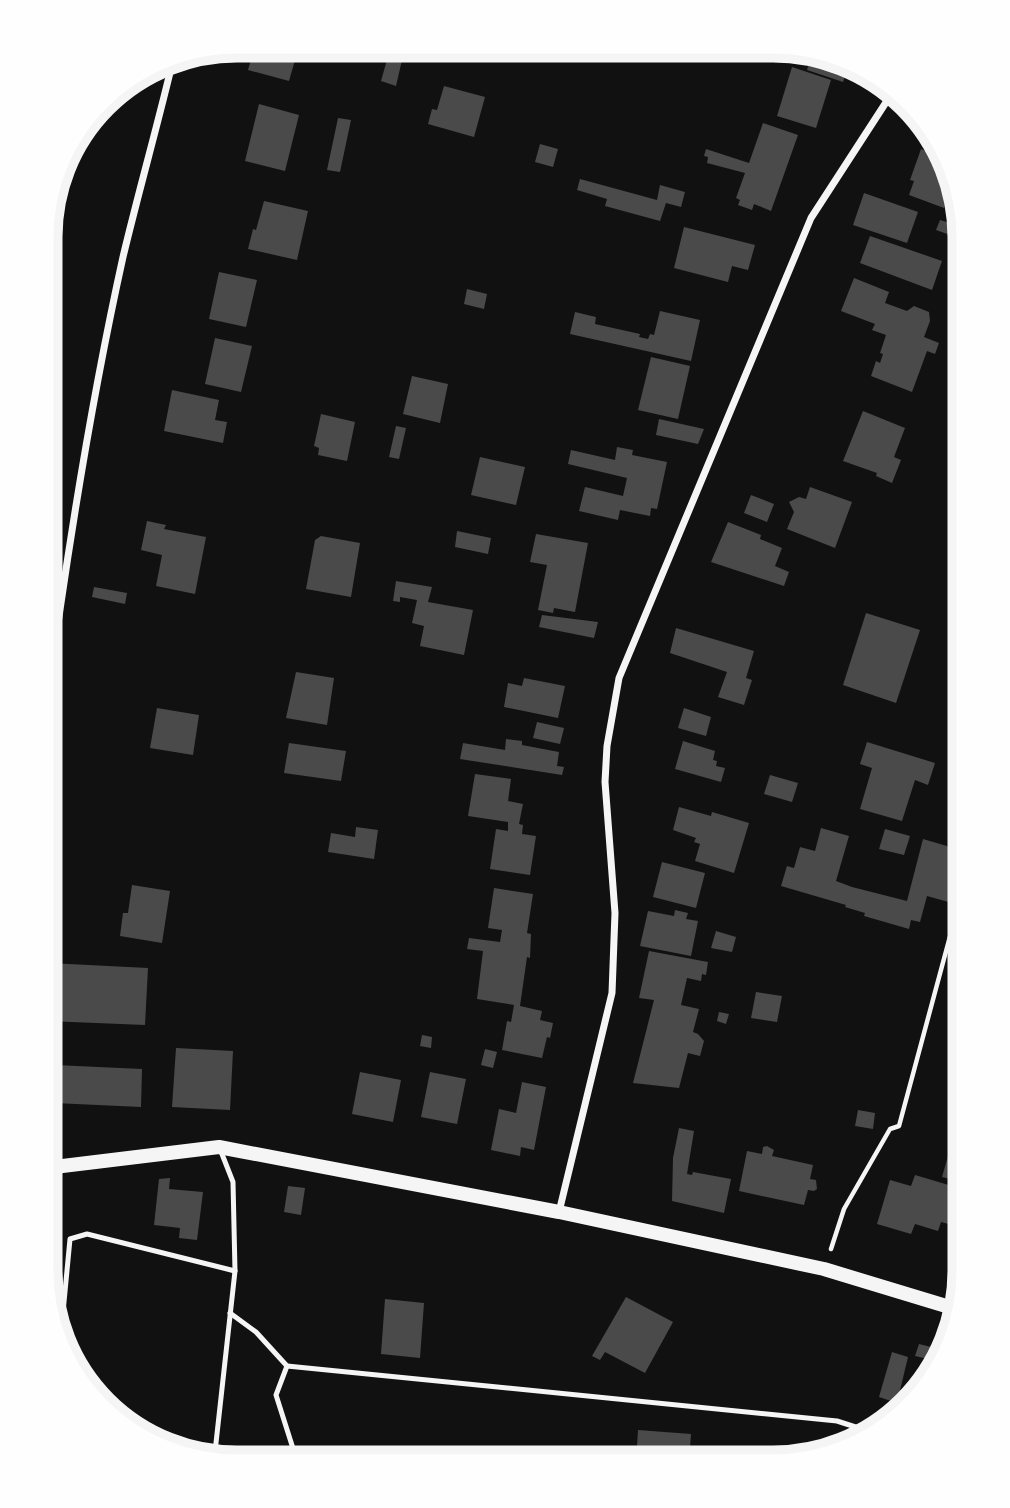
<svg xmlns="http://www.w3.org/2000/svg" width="1010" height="1508" font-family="Georgia,serif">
<rect width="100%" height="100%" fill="#111"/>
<g fill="#4a4a4a">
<path d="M255,46H299L289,81L248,70Z"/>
<path d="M812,53L848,68L843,82L807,70Z"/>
<path d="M388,56L402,60L396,86L381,81Z"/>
<path d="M792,67L831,80L816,128L777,116Z"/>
<path d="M444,86L485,97L474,137L428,124L432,109L437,110Z"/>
<path d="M259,104L299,115L285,171L245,161Z"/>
<path d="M338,118L351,120L340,172L327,170Z"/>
<path d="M763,123L798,135L771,211L754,204L752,210L738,205L740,200L736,198L745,173L707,163L708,157L704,156L706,149L749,163Z"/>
<path d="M540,144L558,149L553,167L535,162Z"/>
<path d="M921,149L946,158L950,163L954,182L944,208L909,195L914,181L910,180Z"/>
<path d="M580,179L657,200L660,185L685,192L681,207L666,203L660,221L605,206L607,199L577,190Z"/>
<path d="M864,193L918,212L907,243L853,225Z"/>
<path d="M264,201L308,211L297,260L248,249L253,229L256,230Z"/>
<path d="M940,220L963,227L964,237L959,247L948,243L950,235L936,230Z"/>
<path d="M684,227L755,245L748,270L732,266L728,282L674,268Z"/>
<path d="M870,236L942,261L932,290L860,263Z"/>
<path d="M219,272L257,280L246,327L209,319Z"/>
<path d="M854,278L889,292L885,303L907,311L914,306L929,312L930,321L924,337L939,343L935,354L927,351L912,392L871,376L876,361L880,363L883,354L880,353L886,335L872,330L875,324L841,311Z"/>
<path d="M467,289L487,294L484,309L464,304Z"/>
<path d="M660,311L700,320L691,361L570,334L575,312L596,317L595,324L640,334L639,337L648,339L650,334L654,335Z"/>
<path d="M215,338L252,346L241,392L205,384Z"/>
<path d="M651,357L690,366L678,419L638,410Z"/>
<path d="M412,376L448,384L440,423L403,414Z"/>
<path d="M172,390L219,400L215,420L227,422L223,443L164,431Z"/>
<path d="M863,411L905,428L894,457L901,460L892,483L876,476L877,473L843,461Z"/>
<path d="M321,414L355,422L347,461L318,455L319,448L314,446Z"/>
<path d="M959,414L964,416V439L951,434Z"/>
<path d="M659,419L704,429L698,444L656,435Z"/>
<path d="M396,426L406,428L399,459L389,457Z"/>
<path d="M617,447L633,450L632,455L667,462L657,509L651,508L650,516L620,510L618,520L579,511L585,487L623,496L627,478L568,464L571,450L615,460Z"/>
<path d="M480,457L525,467L516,505L471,495Z"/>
<path d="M810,487L852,502L835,548L787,529L794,512L789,502L799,497L806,499Z"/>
<path d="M751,495L774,504L767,522L744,513Z"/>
<path d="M147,521L166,525L164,529L206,537L195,594L156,586L162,555L141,550Z"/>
<path d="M728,522L761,535L760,539L782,548L775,566L789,572L784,586L711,562Z"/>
<path d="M457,531L491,538L488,554L455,547Z"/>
<path d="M536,534L588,543L575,612L554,608L553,613L538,610L547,565L530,562Z"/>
<path d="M321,536L360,543L351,597L306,589L315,540Z"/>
<path d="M396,581L432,587L428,602L473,610L464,655L420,646L424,626L412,623L417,600L400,597V602L393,601Z"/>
<path d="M94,587L127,593L125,604L92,597Z"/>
<path d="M866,613L920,630L896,703L843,685Z"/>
<path d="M542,615L598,622L594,638L539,627Z"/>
<path d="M676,628L754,651L746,678L752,680L744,705L718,697L727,672L670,653Z"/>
<path d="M296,672L334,678L327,725L286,718Z"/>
<path d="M524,678L565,686L558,718L504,707L508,683L522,686Z"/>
<path d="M157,708L199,715L193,755L150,748Z"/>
<path d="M684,708L711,717L706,736L678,728Z"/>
<path d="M537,722L564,728L560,744L533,738Z"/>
<path d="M506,739L522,741V745L559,752L557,766L564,767L562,775L460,759L463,743L505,750Z"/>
<path d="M683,741L715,751L713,760L717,761L716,766L725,768L721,782L675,769Z"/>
<path d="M867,742L935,763L928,785L915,780L902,821L860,809L872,768L860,764Z"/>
<path d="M289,743L346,751L341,781L284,773Z"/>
<path d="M475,774L511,779L508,801L523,804L519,824L523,825L522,834L536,836L530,875L490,869L496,829L508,831V822L468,816Z"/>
<path d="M770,775L798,783L792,802L764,794Z"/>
<path d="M679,807L711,816L712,812L749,823L734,873L695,861L700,844L694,842L696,838L673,830Z"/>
<path d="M356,827L378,830L374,859L328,852L331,833L355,837Z"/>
<path d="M821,828L849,836L836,881L852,887L907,901L923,839L964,851L962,869H964V881L959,879L952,903L927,896L920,922L911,920L909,929L864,916L865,913L845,907L846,905L781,886L787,866L794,868L800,847L815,851Z"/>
<path d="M885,829L910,836L904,855L879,849Z"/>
<path d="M662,862L705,873L696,908L653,897Z"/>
<path d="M132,885L170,891L162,943L120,936L123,913H128Z"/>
<path d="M494,888L533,894L527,933L531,934L530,958L527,957L520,1006L542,1011L540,1020L553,1023L550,1038L547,1037L542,1058L502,1050L507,1021L511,1022L514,1005L477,999L483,951L467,949L469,938L500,942L502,930L488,928Z"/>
<path d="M675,910L688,913L686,919L698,921L691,956L640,946L648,911L674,916Z"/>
<path d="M716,931L736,937L732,952L711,948Z"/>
<path d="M649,951L708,962L706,975L702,974L701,981L687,978L681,1005L699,1009L693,1032L698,1034L704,1041L700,1056L688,1053L679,1088L633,1083L654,1000L639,998Z"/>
<path d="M49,963L148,968L145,1025L47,1021Z"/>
<path d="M756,992L782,996L777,1022L751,1018Z"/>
<path d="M719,1012L729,1014L726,1024L717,1021Z"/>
<path d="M422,1035L432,1037L431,1048L420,1046Z"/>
<path d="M964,1037V1058L957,1056Z"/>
<path d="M176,1048L233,1051L230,1110L172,1107Z"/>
<path d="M485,1049L497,1052L493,1068L481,1065Z"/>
<path d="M55,1065L142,1069L141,1107L54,1103Z"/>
<path d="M360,1072L401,1080L393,1122L352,1114Z"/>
<path d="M430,1072L466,1079L457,1124L421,1117Z"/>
<path d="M522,1082L546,1087L534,1150L521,1147L520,1156L491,1150L499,1109L516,1113Z"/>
<path d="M858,1110L875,1113L873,1129L855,1126Z"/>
<path d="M679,1128L694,1131L687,1174L692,1175L693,1172L731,1179L724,1213L672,1201L673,1158Z"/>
<path d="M952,1142L964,1145V1201L956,1226L941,1222L938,1231L915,1224L911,1234L877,1224L890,1180L911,1186L915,1175L952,1186L954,1180L942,1177Z"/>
<path d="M767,1146L774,1150L772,1156L813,1165L810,1179L816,1180L817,1189L814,1191L808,1190L804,1205L739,1191L747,1151L762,1154L763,1147Z"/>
<path d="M170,1178L169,1189L203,1192L197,1240L179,1238L180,1228L154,1225L159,1179Z"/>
<path d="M288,1186L305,1188L301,1215L284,1212Z"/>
<path d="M626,1297L673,1322L645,1373L605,1352L600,1360L592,1356Z"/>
<path d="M385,1299L424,1303L420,1358L381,1354Z"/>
<path d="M919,1344L935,1348L932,1360L915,1356Z"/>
<path d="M892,1352L908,1357L897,1403L879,1397Z"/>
<path d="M638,1430L691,1434L689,1462H636Z"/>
</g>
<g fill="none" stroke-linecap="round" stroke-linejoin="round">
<path stroke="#f5f5f5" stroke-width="4.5" d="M831,1249L844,1209L890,1129L899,1126L952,929L964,932"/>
<g stroke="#f5f5f5" stroke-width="5">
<path d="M230,1313L256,1332L287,1366"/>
<path d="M60,1344L70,1239L87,1234L235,1271"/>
<path d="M214,1461L235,1271L233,1182L220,1149"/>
<path d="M297,1461L276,1395L287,1366L837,1421L868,1431"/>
</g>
<g stroke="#f5f5f5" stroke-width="7">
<path d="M46,711C66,559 90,406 123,257C139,190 158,124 174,56"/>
<path d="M559,1212L612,993L615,913L605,782L607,746L619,678L811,218L894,90"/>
</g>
<path stroke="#f5f5f5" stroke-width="14" d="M46,1168L219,1147L559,1212L824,1269L956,1309"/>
</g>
<path d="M0 0H1010V1508H0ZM237 58H773A179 179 0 0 1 952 237V1271A179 179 0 0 1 773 1450H237A179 179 0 0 1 58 1271V237A179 179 0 0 1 237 58Z" fill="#fefefe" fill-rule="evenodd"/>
<path fill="none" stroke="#f5f5f5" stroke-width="9" d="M237 58H773A179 179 0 0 1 952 237V1271A179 179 0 0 1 773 1450H237A179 179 0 0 1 58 1271V237A179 179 0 0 1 237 58Z"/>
</svg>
